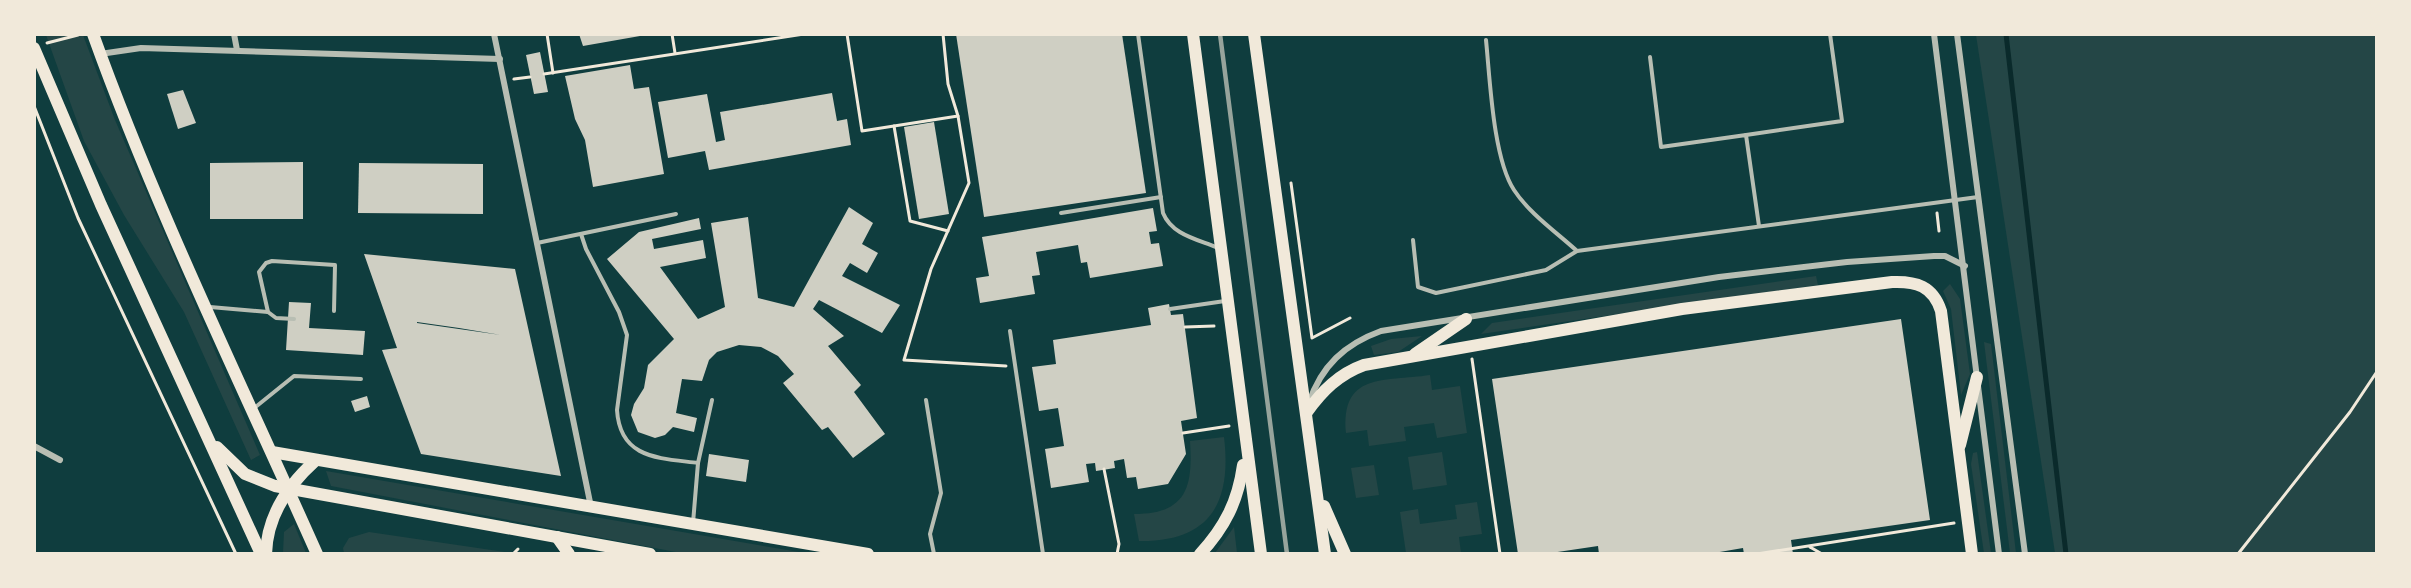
<svg xmlns="http://www.w3.org/2000/svg" width="2411" height="588" font-family="'Archivo Narrow',sans-serif">
<rect width="100%" height="100%" fill="#0f3d3e"/>
<g fill="#244646">
<path d="M46,35H83L115,120L260,455L251,460L184,312L124,215L84,141Z"/>
<path d="M1976,35H2376V553H2055Z"/>
<path d="M1816,276L1818,285L1481,334L1492,323Z"/>
<path d="M1950,284L1960,299L1970,374L1961,395L1951,309L1943,291Z"/>
<path d="M1422,336L1398,352L1374,355L1371,346L1391,339Z"/>
<path d="M1984,342L1991,344L2016,553H2010Z"/>
<path d="M1430,375L1432,390L1460,386L1467,433L1437,438L1434,423L1404,427L1406,441L1369,446L1367,430L1346,433C1341,372 1383,382 1430,375Z"/>
<path d="M1224,437C1232,503 1210,542 1139,541L1134,514C1187,514 1193,487 1190,441Z"/>
<path d="M1442,452L1447,485L1413,490L1408,457Z"/>
<path d="M1977,452L1991,553H1984L1971,464L1973,453Z"/>
<path d="M1374,465L1379,495L1356,498L1351,468Z"/>
<path d="M326,471L805,553H681L331,486Z"/>
<path d="M1477,502L1482,534L1459,537L1461,553H1406L1400,512L1418,509L1420,524L1457,519L1455,505Z"/>
<path d="M294,524L306,553H283L284,532Z"/>
<path d="M1234,527L1237,553H1215Z"/>
<path d="M369,532L511,553H344L343,548L349,538Z"/>
</g>
<g fill="none" stroke-linecap="round" stroke-linejoin="round">
<path stroke="#0a2a2b" stroke-width="5" d="M2006,34L2066,554"/>
</g>
<g fill="#cfcfc3" fill-rule="evenodd">
<path d="M579,34H640V36L583,46Z"/>
<path d="M956,34H1122L1146,193L984,217Z"/>
<path d="M540,52L548,92L534,94L526,55Z"/>
<path d="M630,65L634,89L649,87L664,174L593,187L585,140L575,119L565,76Z"/>
<path d="M183,90L196,123L178,129L167,94Z"/>
<path d="M832,93L837,121L847,119L851,145L709,170L705,151L668,158L658,102L707,94L716,142L725,140L720,112Z"/>
<path d="M934,122L949,214L919,219L904,127Z"/>
<path d="M303,162V219H210V163Z"/>
<path d="M359,163L483,164V214L358,213Z"/>
<path d="M849,207L873,223L862,244L878,253L867,273L850,263L842,276L900,305L882,333L819,300L813,309L844,336L828,346L861,385L854,392L885,434L853,458L828,427L822,430L783,383L794,374L778,356L761,347L739,345L717,352L709,360L702,381L682,379L676,413L697,418L694,432L673,427L665,435L655,438L638,432L631,415L634,404L644,388L648,365L674,339L607,259L639,232L699,218L701,229L652,239L654,249L703,240L706,258L660,267L698,319L725,307L711,223L748,217L758,298L794,307Z"/>
<path d="M1153,208L1157,231L1149,232L1151,244L1159,243L1163,266L1090,278L1087,262L1081,263L1078,245L1036,252L1040,275L1032,276L1035,294L980,303L976,278L989,276L982,237Z"/>
<path d="M364,254L515,269L561,476L421,454L382,350L397,348ZM417,322L459,328L501,335L417,323Z"/>
<path d="M289,302L311,303L309,328L365,331L363,355L286,350Z"/>
<path d="M1169,304L1171,315L1183,314L1197,418L1181,421L1186,454L1168,484L1138,489L1136,477L1127,478L1124,459L1114,461L1115,468L1096,471L1095,463L1086,464L1089,482L1051,488L1045,449L1064,446L1058,408L1039,411L1032,367L1056,364L1053,340L1151,325L1148,308Z"/>
<path d="M1901,319L1930,520L1791,540L1793,554H1744L1743,548L1708,554H1599L1598,546L1544,554H1518L1492,379Z"/>
<path d="M367,396L370,407L355,412L351,401Z"/>
<path d="M709,454L749,460L746,482L706,476Z"/>
</g>
<g fill="none" stroke-linecap="round" stroke-linejoin="round">
<g stroke="#f1e9da" stroke-width="3">
<path d="M547,34L553,73"/>
<path d="M672,34L675,53"/>
<path d="M847,34L862,131L958,116L969,183L931,269L904,360L1006,366"/>
<path d="M943,34L948,84L958,116"/>
<path d="M47,43L78,35"/>
<path d="M544,74L804,34"/>
<path d="M514,79L530,77"/>
<path d="M34,106L78,218L236,554"/>
<path d="M894,126L910,221L948,231"/>
<path d="M1291,183L1312,338L1350,318"/>
<path d="M1937,213L1939,231"/>
<path d="M1185,327L1214,326"/>
<path d="M1472,359L1500,554"/>
<path d="M1183,433L1229,426"/>
<path d="M1104,469L1119,544L1117,554"/>
<path d="M1810,547L1822,554"/>
<path d="M513,554L518,549"/>
<path d="M1757,554L1954,523"/>
<path d="M2238,554L2350,412L2376,373"/>
</g>
<g stroke="#b8beb3" stroke-width="4">
<path d="M1138,34L1163,213C1172,235 1197,239 1218,248"/>
<path d="M1486,40C1490,79 1493,158 1514,190C1529,213 1556,232 1577,251"/>
<path d="M1650,57L1661,147L1746,135L1759,226"/>
<path d="M1746,135L1842,121L1830,34"/>
<path d="M1061,213L1161,197"/>
<path d="M581,234L586,249L619,312L627,335L617,410C620,459 659,458 698,463"/>
<path d="M1413,240L1418,287L1436,293L1546,270L1577,251L1978,197"/>
<path d="M537,243L676,214"/>
<path d="M210,307L268,312L276,318L294,319"/>
<path d="M1170,309L1225,301"/>
<path d="M268,312L259,272L266,263L272,261L335,265L334,311"/>
<path d="M1010,331L1043,554"/>
<path d="M926,400L941,493L930,534L934,554"/>
<path d="M253,409L294,376L361,379"/>
<path d="M693,523L698,463L712,400"/>
</g>
<g stroke="#b8beb3" stroke-width="6">
<path d="M234,34L237,50"/>
<path d="M494,34L591,507"/>
<path d="M1934,34L1999,554"/>
<path d="M1957,34L2025,554"/>
<path d="M100,54L141,48L500,59"/>
<path d="M1309,403C1321,366 1345,344 1381,331L1719,277L1847,262L1934,256H1945L1965,266"/>
<path d="M34,446L60,460"/>
</g>
<g stroke="#f1e9da" stroke-width="12">
<path d="M93,34C157,212 240,381 317,554"/>
<path d="M1193,34L1261,554"/>
<path d="M1254,34L1325,554"/>
<path d="M34,48L101,205L261,554"/>
<path d="M1415,354L1466,319"/>
<path d="M1307,412C1322,391 1339,374 1364,365L1682,309L1892,282C1916,281 1933,286 1941,311L1972,554"/>
<path d="M1960,445L1977,377"/>
<path d="M217,447L245,474L275,486L650,554"/>
<path d="M272,452L868,554"/>
<path d="M1324,506L1345,554"/>
<path d="M557,537L569,554"/>
<path d="M266,554C267,515 288,485 316,460"/>
<path d="M1200,554C1225,527 1238,501 1243,465"/>
</g>
<path stroke="#97a49c" stroke-width="4.5" d="M1220,34L1287,554"/>
</g>
<rect width="2411" height="588" fill="none" stroke="#f1e9da" stroke-width="72"/>
</svg>
